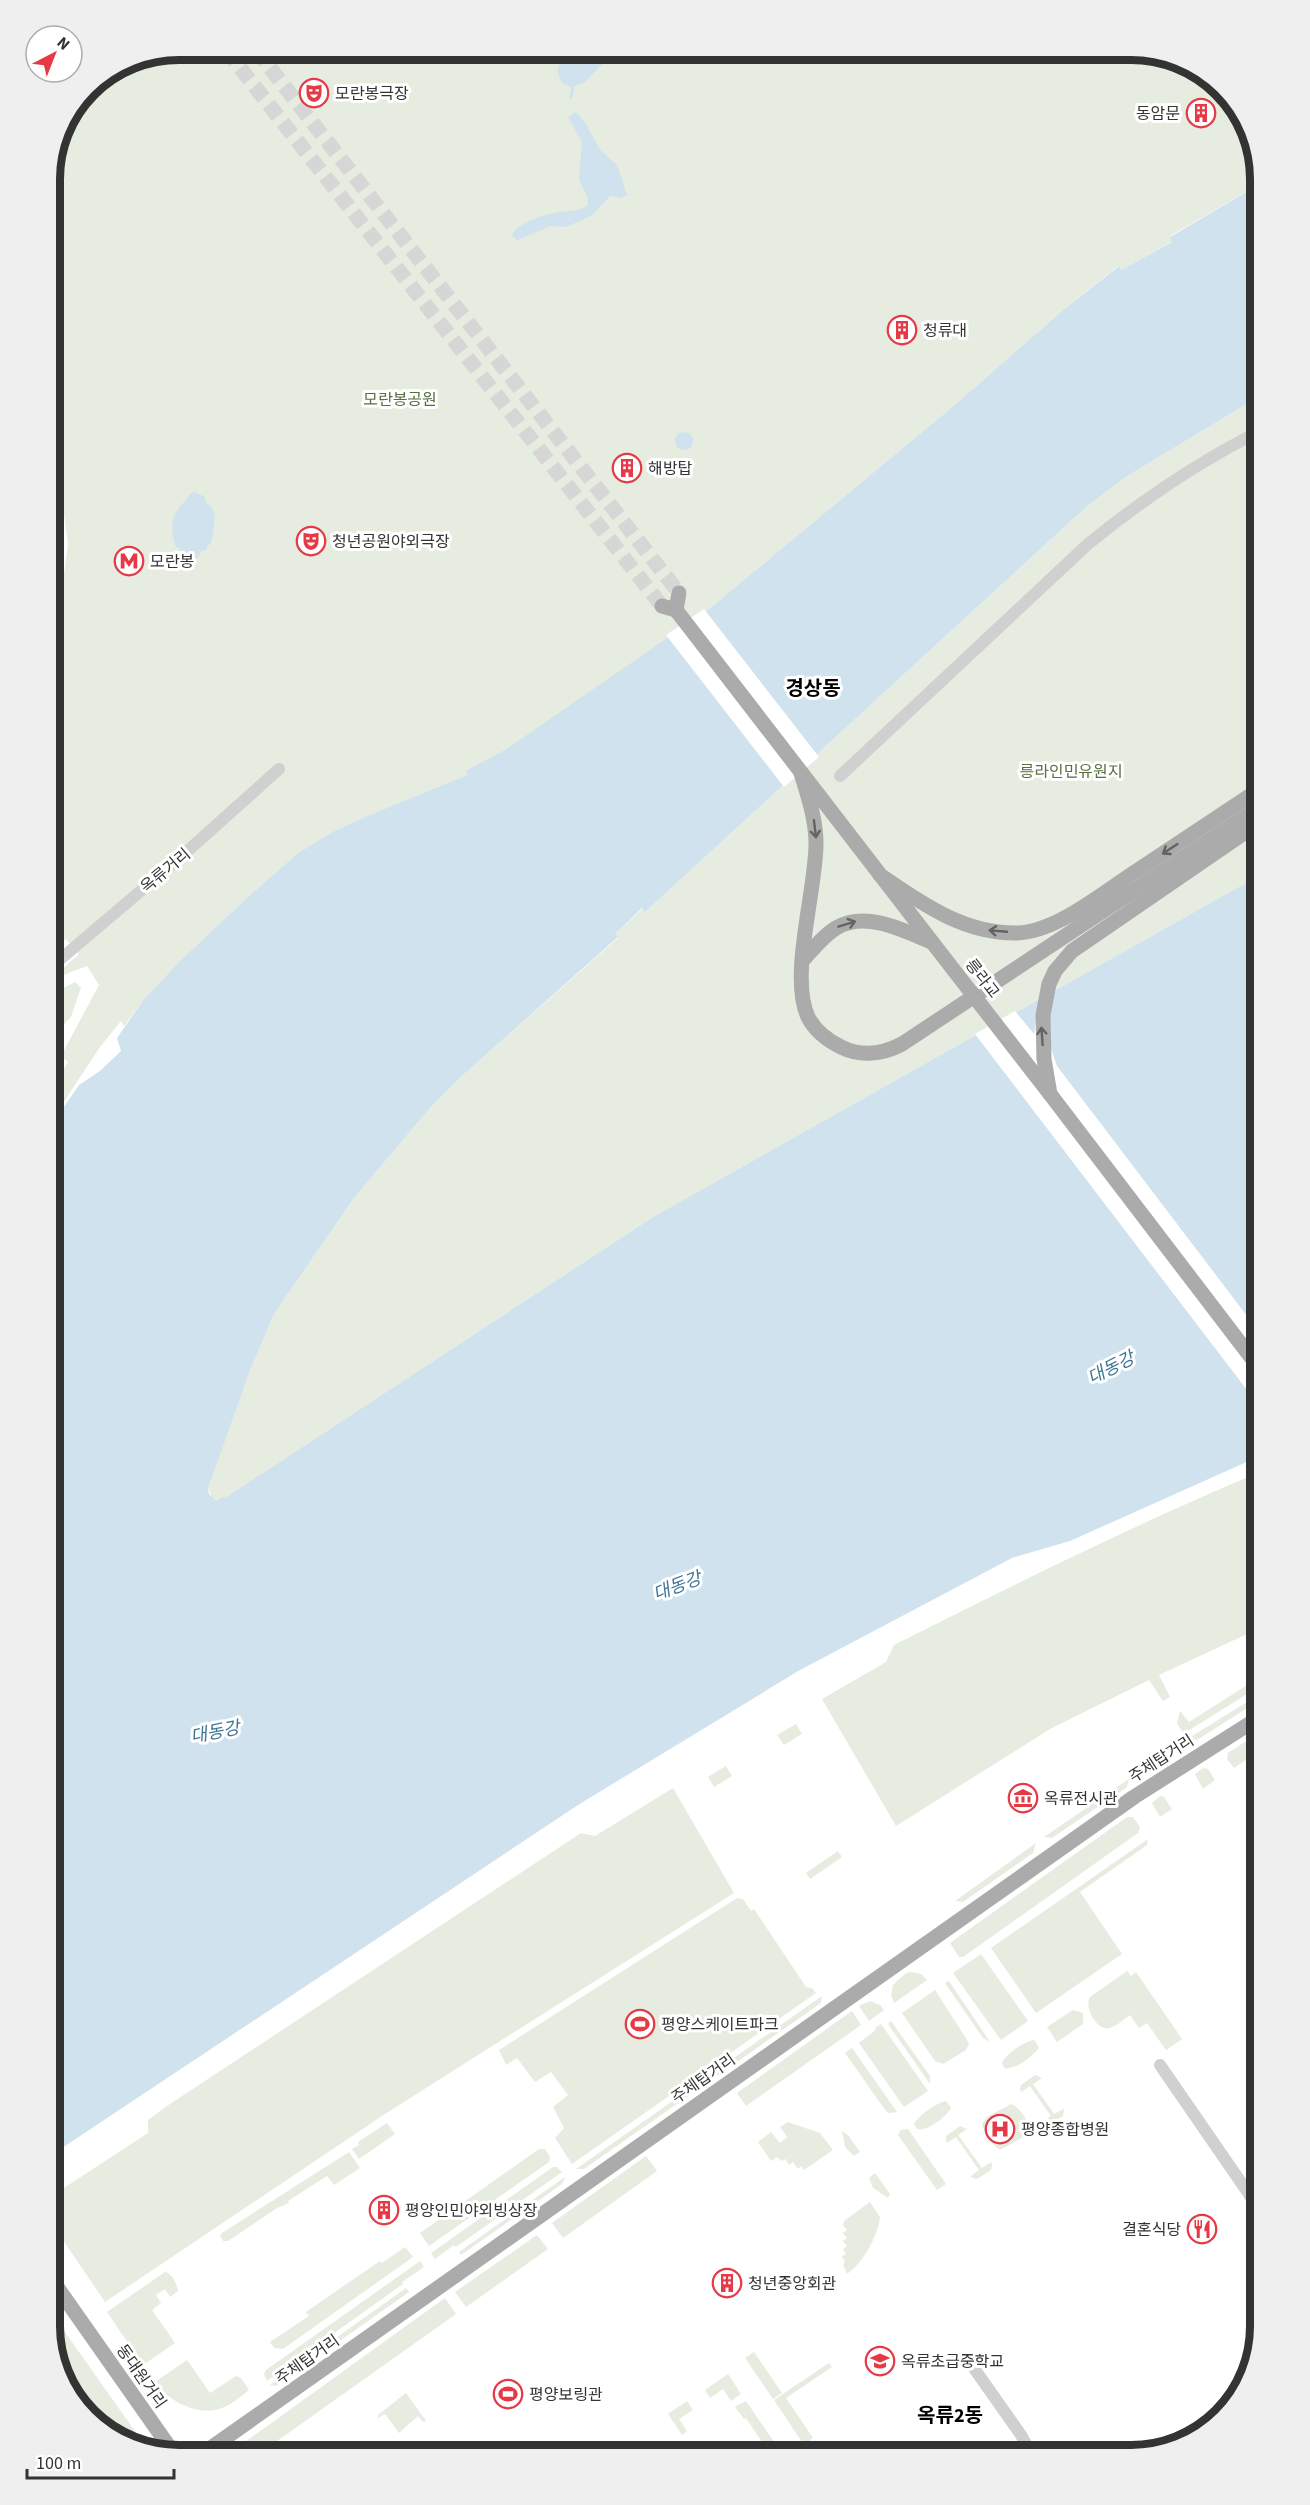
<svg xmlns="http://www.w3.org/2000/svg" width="1310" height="2505" font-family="'Source Sans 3','Noto Sans KR',sans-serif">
<rect width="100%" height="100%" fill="#fff"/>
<g fill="#e6ecdf">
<path d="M179,50H1140L1210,76L1251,129L1260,184L1170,236L1173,241L1121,270L1118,266L1062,311L957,403L709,609L505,751L467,770V775L367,816L334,831L298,853L251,894L182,959L144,999L124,1026L121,1021L100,1047L50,1123V1091L68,1062L61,1056L99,985L87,966L66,974L50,984V980L79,954L66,939L50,953V637L63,582L68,544L50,412V171L59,129L88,87L130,59Z"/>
<path d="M1260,396V875L653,1217L226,1497L220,1500L212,1498L208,1488L211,1478L251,1368L274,1314L354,1198L430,1108L463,1075L618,938L615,934L643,908L646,911L1085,508L1124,478Z"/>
<path d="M75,982L81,988L71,1017L50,1039V995Z"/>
<path d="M1260,1472V1628L1159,1675L1170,1697L1163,1701L1149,1680L1050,1729L896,1826L822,1699L886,1662L894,1645C1015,1584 1136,1524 1260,1472Z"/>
<path d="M1260,1677V1686L1186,1732L1183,1733L1177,1723L1180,1711L1189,1722Z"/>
<path d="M1260,1694V1700L1197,1740L1189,1738Z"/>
<path d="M796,1724L802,1734L784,1745L777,1735Z"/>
<path d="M1260,1732V1750L1234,1768L1227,1759L1228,1753Z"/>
<path d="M726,1766L732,1776L714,1787L708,1777Z"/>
<path d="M1203,1768L1208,1769L1215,1780L1203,1789L1195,1774Z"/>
<path d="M1129,1779L1127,1787L1052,1838L1044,1837Z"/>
<path d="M673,1788L734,1893L385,2114L105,2302L50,2221V2197L148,2133V2120L167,2106L581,1833L595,1836Z"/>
<path d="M1160,1796L1164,1797L1172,1809L1160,1817L1152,1803Z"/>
<path d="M1127,1817H1133L1140,1827L1138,1833L963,1957H959L950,1943Z"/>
<path d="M1148,1839L1147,1845L1080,1892L1122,1954L1036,2013L991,1948Z"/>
<path d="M1036,1843L1033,1853L963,1902L955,1901Z"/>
<path d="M838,1851L842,1857L810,1879L806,1873Z"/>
<path d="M737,1898L743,1899L751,1911L754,1909L806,1987L812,1988L816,1993L572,2164L555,2138L564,2128L553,2107L568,2095L551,2072L535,2082L517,2058L506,2065L499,2050Z"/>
<path d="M981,1954L1028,2021L1001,2040L953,1973Z"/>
<path d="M1127,1971L1131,1976L1136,1972L1182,2039L1166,2050L1147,2023L1139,2028L1130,2015C1124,2019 1116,2027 1109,2028C1096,2031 1084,2006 1090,1997Z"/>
<path d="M911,1972L921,1974L927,1980L894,2003L891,1995L893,1985L906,1973Z"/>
<path d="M949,1981L990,2042L983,2038L945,1983Z"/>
<path d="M935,1990L969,2043L966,2050L943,2064L935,2061L902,2013Z"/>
<path d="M822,1996L821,2003L584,2169H576Z"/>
<path d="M870,2001L880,2005L884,2010L869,2021L859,2006Z"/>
<path d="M1073,2010L1083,2013V2024L1057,2042L1047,2027Z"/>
<path d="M852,2011L861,2025L746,2106L737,2093Z"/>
<path d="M891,2021L930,2076V2084L888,2024Z"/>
<path d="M881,2024L928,2091L904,2107L859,2043L876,2030L875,2028Z"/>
<path d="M1034,2040L1039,2047C1034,2056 1014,2071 1004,2068L1002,2063C1006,2054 1024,2041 1034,2040Z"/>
<path d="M852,2048L897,2112L889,2113L886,2111L845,2053Z"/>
<path d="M1035,2075L1042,2078L1033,2084L1054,2114L1063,2109L1064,2110L1063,2116L1049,2125L1042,2123L1051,2116L1030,2086L1021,2092L1020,2089L1021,2085Z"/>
<path d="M946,2101L951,2108C946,2117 927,2132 917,2129L914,2124C919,2115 936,2103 946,2101Z"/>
<path d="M1011,2104C1020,2108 1028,2120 1029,2130L1025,2136L1000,2150C992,2145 984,2133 982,2124L987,2117Z"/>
<path d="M788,2122L820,2133L833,2150L804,2170L801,2166L798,2169L793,2162L789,2165L785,2159L781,2161L777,2157L771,2161L758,2142L771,2132L780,2143L787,2137L780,2127Z"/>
<path d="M387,2123L395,2134L359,2159L352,2149L359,2145L358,2142Z"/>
<path d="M960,2126L967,2129L958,2135L982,2168L991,2162L992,2165L991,2170L977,2179L970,2177L979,2170L956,2137L947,2143L946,2141V2136Z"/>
<path d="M908,2129L946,2184L937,2190L898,2135L901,2130Z"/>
<path d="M842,2131L848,2135L860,2152L854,2156L845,2147Z"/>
<path d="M539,2149H545L550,2157L549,2162L429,2246L420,2233Z"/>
<path d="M349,2152L360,2168L334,2185L327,2176L288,2201L289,2203L277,2208L228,2241H223L220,2236L222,2233Z"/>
<path d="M646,2156L657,2171L563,2238L552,2223Z"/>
<path d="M553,2167H557L562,2172L456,2247L454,2245L435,2259L431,2253Z"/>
<path d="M875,2173L890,2194L888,2198L873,2188L869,2178Z"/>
<path d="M565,2177L562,2184L461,2255L459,2252Z"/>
<path d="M870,2202L880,2217C878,2236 863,2263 847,2274L843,2264L845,2262L842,2256L846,2254L843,2249L847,2246L843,2241L847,2238L843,2233L847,2230L843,2225L844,2221Z"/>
<path d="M537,2235L548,2249L466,2307L455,2292Z"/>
<path d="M405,2247L413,2257L283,2349L274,2348L270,2342L309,2316L306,2312L380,2261L382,2263Z"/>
<path d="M420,2261L424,2267L402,2282L403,2284L267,2381L264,2374L266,2370Z"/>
<path d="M165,2272C172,2273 177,2284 178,2291L170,2297L165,2289L156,2295L161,2303L152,2310L175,2343L143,2365L107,2312Z"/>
<path d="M406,2288L409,2292L276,2386L270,2385Z"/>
<path d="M445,2298L456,2314L263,2451L245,2442Z"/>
<path d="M50,2311L137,2434L139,2445L107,2433L59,2376L50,2326Z"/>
<path d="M754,2352L782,2393L773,2399L745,2358Z"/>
<path d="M187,2360L210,2393L236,2376L241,2378L249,2390C241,2396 231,2405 222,2408C198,2417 168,2401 155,2382Z"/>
<path d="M829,2363L832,2367L786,2398L813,2438L804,2445L774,2400Z"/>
<path d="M728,2374L741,2394L731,2401L723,2389L710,2398L705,2390Z"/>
<path d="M406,2393L426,2421L423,2422L418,2416L399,2433L385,2414L378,2418V2415Z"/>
<path d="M687,2401L693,2410L679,2419L687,2431L682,2435L668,2414Z"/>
<path d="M746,2401L779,2449L770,2454L746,2418L744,2419L735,2407Z"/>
</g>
<g fill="#cfe2ee">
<path d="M571,50H622L599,67L584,83L572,87L563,84L557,71L561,61Z"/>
<path d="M576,112L586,124L600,150L617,165L627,195L621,198L610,196L591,216L566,227L551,226L517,240L512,236C516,222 549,213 561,212C572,210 579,212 588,205V198L579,179L582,142L568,117Z"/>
<path d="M1260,184V396L1124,478L1085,508L645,912L642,908L615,934L618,937L463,1075L430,1108L354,1198L274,1314L251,1368L208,1488L209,1494L216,1500L226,1497L653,1217L1260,875V1456L1070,1541L1012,1558L800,1670L578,1805L50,2156V1127L79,1085L100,1071L121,1051L117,1038L144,999L182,959L251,894L298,853L334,831L367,816L467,775V770L505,750L709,609L957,403L1062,311L1119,266L1121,270L1172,242L1170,237Z"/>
<circle cx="684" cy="441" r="9"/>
<path d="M195,492L205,497L207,504L210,505L215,514L212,540L205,551L202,550L198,557L191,560L181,555L180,548L176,547C169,527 171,515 185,501C189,496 188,494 195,492Z"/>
</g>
<g fill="#fff">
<path d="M704,609L819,757L784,787L666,635Z"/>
<path d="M1056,988L1050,1016L1051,1048L1057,1066L1260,1333V1407L975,1034L1015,1011L1034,1034L1039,998Z"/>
</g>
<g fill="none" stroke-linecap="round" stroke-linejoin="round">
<path stroke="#cfe2ee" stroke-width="3" d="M571,97L573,86"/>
<g stroke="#d6d6d6" stroke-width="15" stroke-dasharray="15 8" stroke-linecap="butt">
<path d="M226,50L662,606"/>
<path d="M256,50L679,593"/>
</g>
<g stroke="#d0d0d0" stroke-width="12">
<path d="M840,776L1088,544C1142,500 1198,462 1260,431"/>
<path d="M50,968L183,855L279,769"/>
<path d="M1160,2065L1260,2210"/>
<path d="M1250,2196L1260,2188"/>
<path d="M971,2364L1021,2435L1032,2455"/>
</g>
<g stroke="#ababab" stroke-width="15">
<path d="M662,606L676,610"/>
<path d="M676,610L932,942"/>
<path d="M676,610L679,593"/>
<path d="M801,773C808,796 816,819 816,844C816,890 789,977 808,1017C815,1031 827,1040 841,1047C861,1057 883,1054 902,1044L1260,807"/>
<path d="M880,875C921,903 964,934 1017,933C1057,932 1105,891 1138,870C1179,843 1220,816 1260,789"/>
<path d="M803,960C813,949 823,936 836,928C865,911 901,929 929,941"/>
<path d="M1260,1369L1050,1094L1044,1059L1043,1015L1049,984L1055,971L1072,951L1260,822"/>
<path d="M50,2277L175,2455"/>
<path d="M201,2455L1134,1797L1260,1717"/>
</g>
<path stroke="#ababab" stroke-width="15" d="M932,942L1050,1094"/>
</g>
<defs><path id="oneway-shaft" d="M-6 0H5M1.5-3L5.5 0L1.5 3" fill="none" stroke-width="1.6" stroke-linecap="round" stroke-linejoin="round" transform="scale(1.5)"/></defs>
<g stroke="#636363">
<use href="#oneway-shaft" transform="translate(815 829) rotate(83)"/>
<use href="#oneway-shaft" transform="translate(1170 849) rotate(147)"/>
<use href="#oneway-shaft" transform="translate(847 924) rotate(-17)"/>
<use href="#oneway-shaft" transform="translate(998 931) rotate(-175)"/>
<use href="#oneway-shaft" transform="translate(1042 1036) rotate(-94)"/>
</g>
<defs>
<g id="theatre-ring" transform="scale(1.5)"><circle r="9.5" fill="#fff" stroke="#e63946" stroke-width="1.5"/><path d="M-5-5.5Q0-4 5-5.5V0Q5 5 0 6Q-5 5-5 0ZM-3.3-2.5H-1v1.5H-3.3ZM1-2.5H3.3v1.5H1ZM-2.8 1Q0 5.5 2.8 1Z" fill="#e63946"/></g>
<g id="building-ring" transform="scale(1.5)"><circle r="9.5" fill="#fff" stroke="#e63946" stroke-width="1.5"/><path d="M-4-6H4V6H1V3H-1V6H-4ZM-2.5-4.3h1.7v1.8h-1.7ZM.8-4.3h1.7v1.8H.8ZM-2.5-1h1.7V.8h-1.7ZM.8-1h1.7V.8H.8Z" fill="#e63946"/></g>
<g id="metro-ring" transform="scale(1.5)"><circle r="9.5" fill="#fff" stroke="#e63946" stroke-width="1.5"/><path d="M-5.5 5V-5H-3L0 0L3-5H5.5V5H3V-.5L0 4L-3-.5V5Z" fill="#e63946"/></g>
<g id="museum-ring" transform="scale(1.5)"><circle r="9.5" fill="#fff" stroke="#e63946" stroke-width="1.5"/><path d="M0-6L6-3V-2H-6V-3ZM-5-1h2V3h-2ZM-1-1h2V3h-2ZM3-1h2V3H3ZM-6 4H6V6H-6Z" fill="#e63946"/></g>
<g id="stadium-ring" transform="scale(1.5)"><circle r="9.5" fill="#fff" stroke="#e63946" stroke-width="1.5"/><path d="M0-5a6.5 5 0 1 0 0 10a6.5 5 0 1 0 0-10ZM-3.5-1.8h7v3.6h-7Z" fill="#e63946"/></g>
<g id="hospital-ring" transform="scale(1.5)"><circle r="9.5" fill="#fff" stroke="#e63946" stroke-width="1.5"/><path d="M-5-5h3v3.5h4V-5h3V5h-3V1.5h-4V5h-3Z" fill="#e63946"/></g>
<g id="restaurant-ring" transform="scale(1.5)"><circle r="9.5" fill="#fff" stroke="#e63946" stroke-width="1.5"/><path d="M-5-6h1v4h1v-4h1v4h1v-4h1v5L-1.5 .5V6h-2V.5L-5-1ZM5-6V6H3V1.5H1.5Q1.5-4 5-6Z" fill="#e63946"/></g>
<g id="school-ring" transform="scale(1.5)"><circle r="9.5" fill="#fff" stroke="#e63946" stroke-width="1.5"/><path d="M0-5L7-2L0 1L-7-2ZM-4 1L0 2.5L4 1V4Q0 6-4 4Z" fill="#e63946"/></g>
</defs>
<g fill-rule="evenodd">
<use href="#theatre-ring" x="314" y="93"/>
<use href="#building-ring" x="1201" y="113"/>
<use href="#building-ring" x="902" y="330"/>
<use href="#building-ring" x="627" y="468"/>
<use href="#theatre-ring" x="311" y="541"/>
<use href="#metro-ring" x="129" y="561"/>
<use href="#museum-ring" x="1023" y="1798"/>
<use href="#stadium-ring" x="640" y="2024"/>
<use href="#hospital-ring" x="1000" y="2129"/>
<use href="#building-ring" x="384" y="2210"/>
<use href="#restaurant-ring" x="1202" y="2229"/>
<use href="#building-ring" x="727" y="2283"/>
<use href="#school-ring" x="880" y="2361"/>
<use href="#stadium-ring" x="508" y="2394"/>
</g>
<g text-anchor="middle" stroke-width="6" stroke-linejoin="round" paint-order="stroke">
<g font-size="16" fill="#333" stroke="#fff" text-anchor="start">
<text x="335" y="99">모란봉극장</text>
<text x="1180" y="119" text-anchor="end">동암문</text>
<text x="923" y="336">청류대</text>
<text x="648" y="474">해방탑</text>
<text x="332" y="547">청년공원야외극장</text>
<text x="150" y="567">모란봉</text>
<text x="1044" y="1804">옥류전시관</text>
<text x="661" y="2030">평양스케이트파크</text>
<text x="1021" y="2135">평양종합병원</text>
<text x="405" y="2216">평양인민야외빙상장</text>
<text x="1181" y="2235" text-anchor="end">결혼식당</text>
<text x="748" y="2289">청년중앙회관</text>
<text x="901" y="2367">옥류초급중학교</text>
<text x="529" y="2400">평양보링관</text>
</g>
<g font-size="16" fill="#56703f" stroke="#fff">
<text x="400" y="405">모란봉공원</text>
<text x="1071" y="777">릉라인민유원지</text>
</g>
<g font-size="16" fill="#333" stroke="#fff">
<text transform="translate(165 870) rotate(-40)" y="6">옥류거리</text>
<text transform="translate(983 978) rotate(52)" y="6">릉라교</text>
<text transform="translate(1161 1758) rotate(-33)" y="6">주체탑거리</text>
<text transform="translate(703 2078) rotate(-35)" y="6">주체탑거리</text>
<text transform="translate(307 2359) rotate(-35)" y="6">주체탑거리</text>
<text transform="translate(142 2376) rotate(55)" y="6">동대원거리</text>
</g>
<g font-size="18" font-style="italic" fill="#3f7597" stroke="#fff">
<text transform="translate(1111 1368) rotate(-27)" y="6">대동강</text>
<text transform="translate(677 1586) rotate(-21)" y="6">대동강</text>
<text transform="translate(215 1732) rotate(-11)" y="6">대동강</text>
</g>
<g font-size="20" font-weight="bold" fill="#000" stroke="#fff">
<text x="813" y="695">경상동</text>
<text x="950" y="2422">옥류2동</text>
</g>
</g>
<path d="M0 0H1310V2505H0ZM179 60H1131A119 119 0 0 1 1250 179V2326A119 119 0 0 1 1131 2445H179A119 119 0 0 1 60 2326V179A119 119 0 0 1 179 60Z" fill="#efefef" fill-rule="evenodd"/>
<path fill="none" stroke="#333" stroke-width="8" d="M179 60H1131A119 119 0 0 1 1250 179V2326A119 119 0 0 1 1131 2445H179A119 119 0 0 1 60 2326V179A119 119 0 0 1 179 60Z"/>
<g transform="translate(54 54) rotate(42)"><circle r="28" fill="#ffffff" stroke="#adadad" stroke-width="1.5"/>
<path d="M0-4.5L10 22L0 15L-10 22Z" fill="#e63946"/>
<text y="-9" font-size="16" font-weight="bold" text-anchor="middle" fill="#333333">N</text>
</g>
<path d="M27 2469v9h147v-9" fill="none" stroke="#333333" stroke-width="3"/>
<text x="36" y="2469" font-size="18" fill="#333333" stroke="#ffffff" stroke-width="4.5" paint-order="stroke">100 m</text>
</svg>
